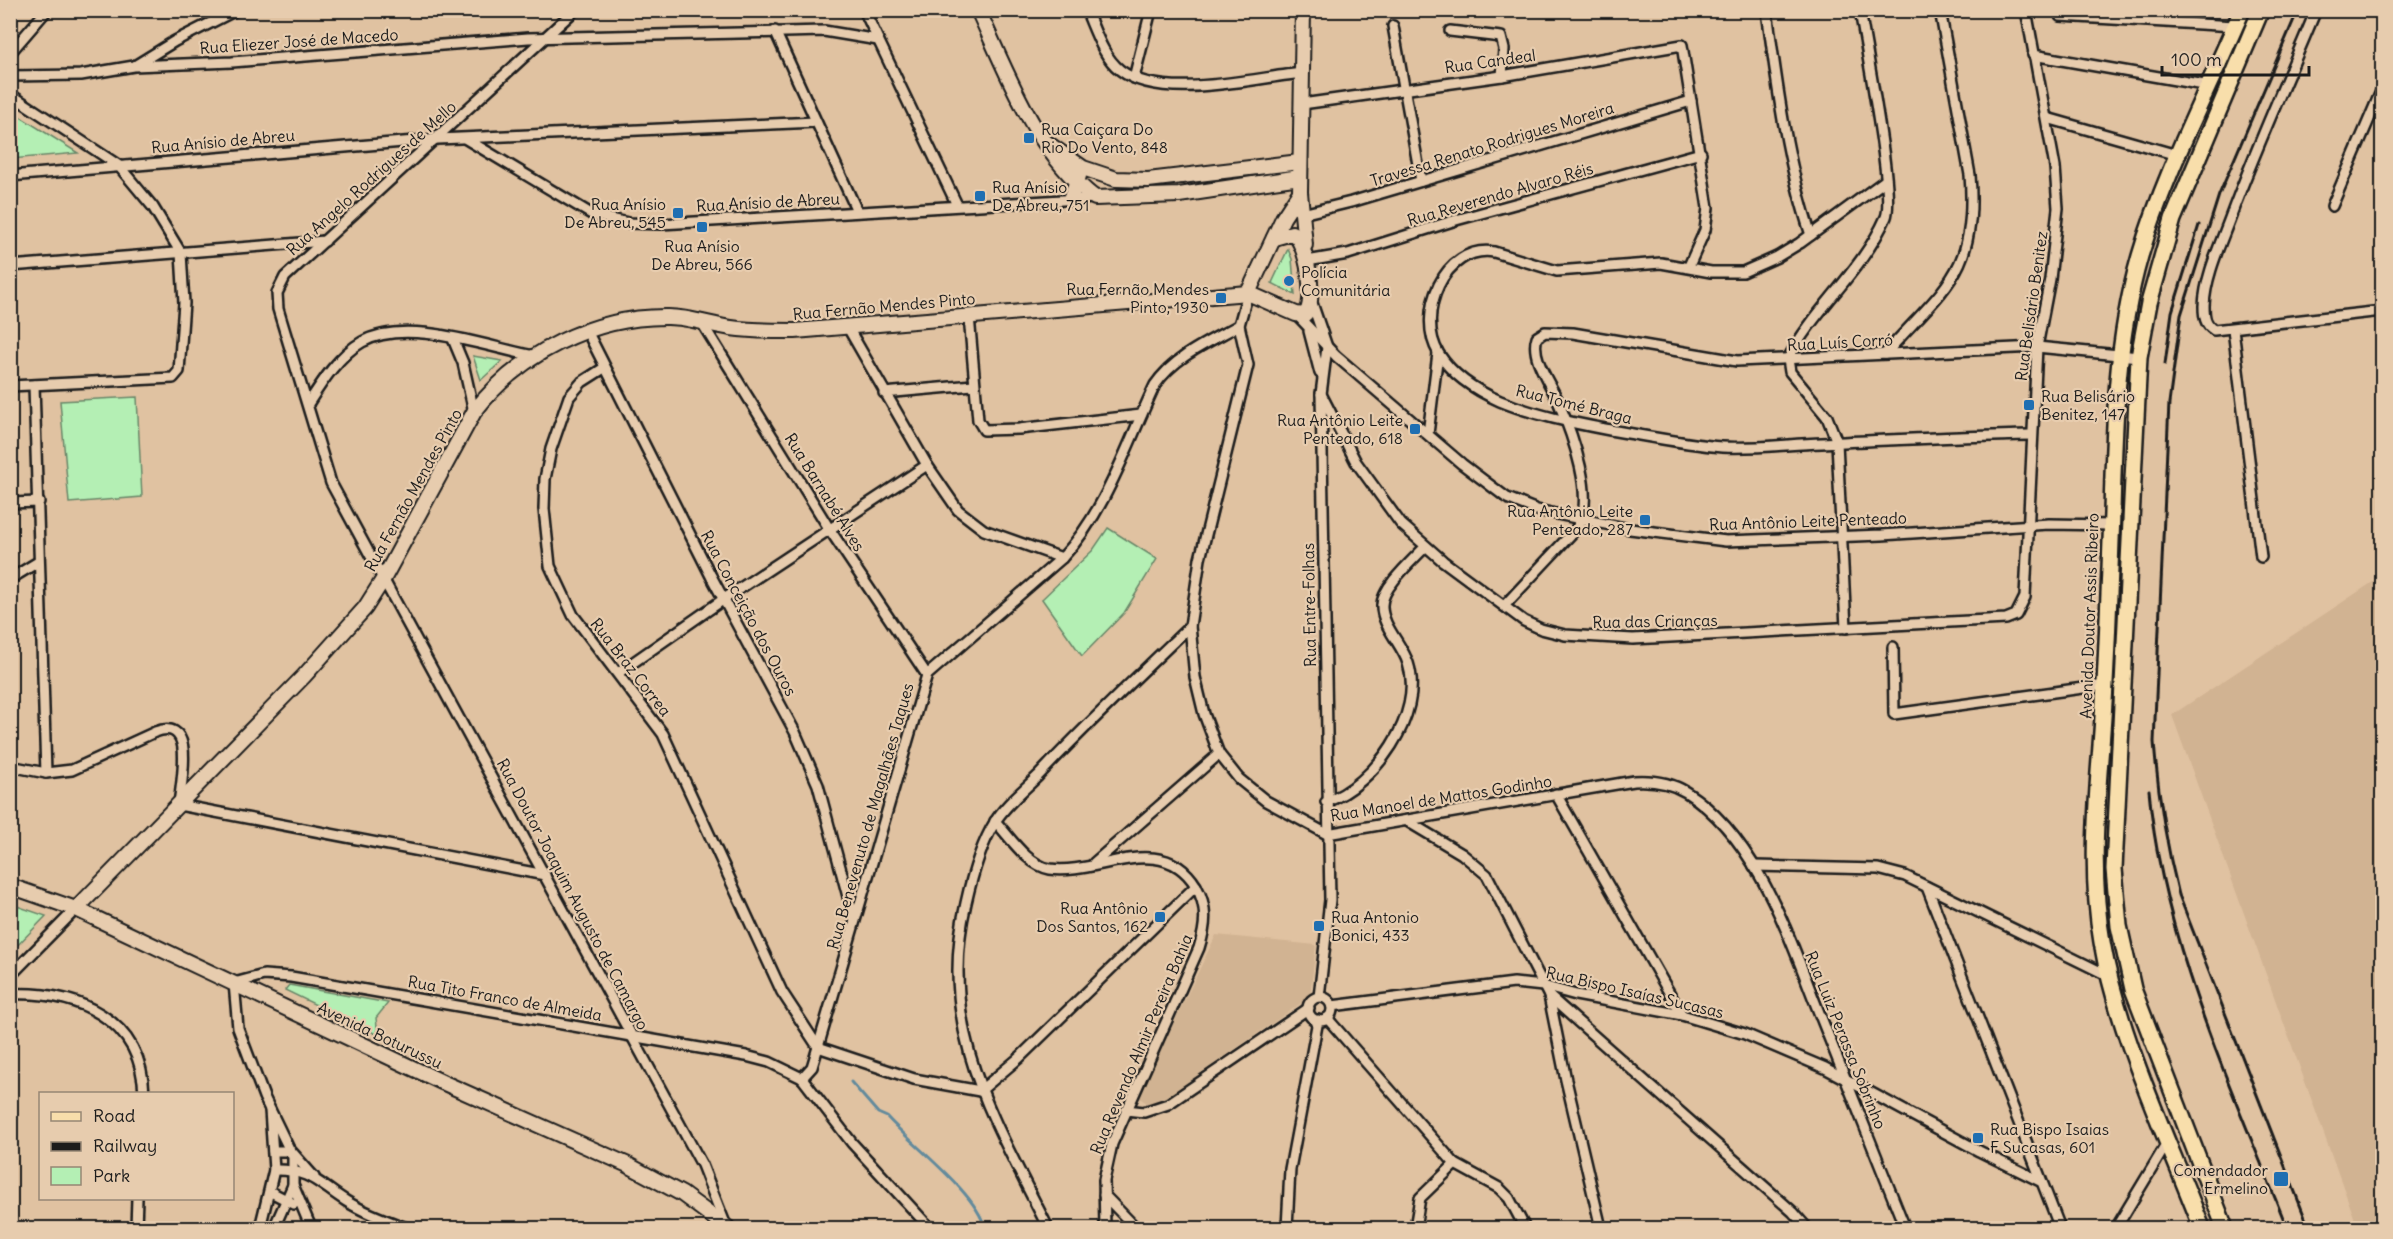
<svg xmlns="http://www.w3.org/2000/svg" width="2393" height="1239" font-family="Delius,sans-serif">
<rect width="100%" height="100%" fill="#e0c2a1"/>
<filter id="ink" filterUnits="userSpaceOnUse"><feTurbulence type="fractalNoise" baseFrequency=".0167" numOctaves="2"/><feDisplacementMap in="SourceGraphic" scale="12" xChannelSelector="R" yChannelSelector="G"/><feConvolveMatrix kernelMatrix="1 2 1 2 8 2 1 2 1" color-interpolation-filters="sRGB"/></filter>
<g filter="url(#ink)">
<g fill="#d1b392">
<path d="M2382,576V1228H2358L2172,715Z"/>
<path d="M1216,935L1316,945L1310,997L1162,1100L1147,1103L1138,1097Z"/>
</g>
<g fill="#b4efb4" stroke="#688668" stroke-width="1.5">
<path d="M11,111L78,153L11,159Z"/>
<path d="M1288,249L1292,259L1295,295L1272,283Z"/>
<path d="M473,356L502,361L481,380Z"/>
<path d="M137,397L142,497L69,503L60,401Z"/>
<path d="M1108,528L1157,559L1124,613L1082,656L1042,599L1093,550Z"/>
<path d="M11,904L46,916L11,952L10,904Z"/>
<path d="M289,985L388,1003L376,1018L378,1035L285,990Z"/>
</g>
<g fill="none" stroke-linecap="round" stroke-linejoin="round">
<path stroke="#628a9c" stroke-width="3" d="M851,1082L878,1113L887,1117C913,1146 976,1192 985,1228"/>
<g stroke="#1c1c1c" stroke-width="14">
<g id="street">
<path d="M575,10L285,277L277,293L278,309L331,483L702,1165L726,1226"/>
<path d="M864,10L957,205"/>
<path d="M1086,10C1095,30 1103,57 1120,70C1161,102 1253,78 1302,73"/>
<path d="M2316,10C2287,80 2256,148 2230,218C2220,245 2205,277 2204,306C2204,316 2205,325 2214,330L2382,311"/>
<path d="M1767,11C1777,86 1787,163 1811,235"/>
<path d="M2060,16L2235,26"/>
<path d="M1393,26L1421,181"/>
<path d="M775,31L857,211"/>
<path d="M1450,31L1501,37L1504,49L1502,76"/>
<path d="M10,53L47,10"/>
<path d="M2033,55L2210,86"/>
<path d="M136,65L175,41L236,10"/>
<path d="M10,76L81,75L134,66L232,62L528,38L824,31L878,40"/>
<path d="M1134,78L1151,10"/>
<path d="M10,94L118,165L153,207L181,253L184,303L179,371L173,378L10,386"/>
<path d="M1302,104L1502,76L1682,45L1708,208L1705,230L1689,266"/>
<path d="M2047,118L2177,155"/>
<path d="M466,139L593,215L628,223L661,224L1095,198"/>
<path d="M10,176L438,139L816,122"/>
<path d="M1886,180L1800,243L1777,257L1743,272H1711L1661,263L1557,271L1494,252C1444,244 1415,315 1439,354C1453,376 1477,391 1500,401C1534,415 1573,423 1610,430C1647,436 1684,444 1722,447C1755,449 1789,444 1822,443C1892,440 1962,436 2031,435"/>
<path d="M2332,206L2382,89"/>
<path d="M1302,214L1351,202L1691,101"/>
<path d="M1307,261L1348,254L1456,220L1701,153"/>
<path d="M10,266L325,241"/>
<path d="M1248,293L1239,325L1248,365L1200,559L1190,626L1195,677L1204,714L1219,754L1239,779L1266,801L1327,834L1634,781C1652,780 1670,782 1686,792C1760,839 1791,944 1822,1020C1850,1089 1877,1159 1905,1228"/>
<path d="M1312,303L1327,347L1321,394L1330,900L1319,997"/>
<path d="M1296,314L1336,356L1462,464L1507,498L1537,510L1630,529L1726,541L1882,535L2049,524L2111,525"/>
<path d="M969,316L978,420L984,430L1019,429L1141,415"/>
<path d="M702,323L830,530L927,675"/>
<path d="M847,326L927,465L958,510L984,530L1062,558"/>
<path d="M2233,329L2261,557"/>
<path d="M587,331L711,576L795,732L818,785L854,919"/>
<path d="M1309,331L1320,373"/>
<path d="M453,339L463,363L474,412"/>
<path d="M1885,354C1944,287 1978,273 1970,175L1940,10"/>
<path d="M604,368L582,382L569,397L551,449L545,479L544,509L550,566L573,615L663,734L782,992L818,1047L914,1079L980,1091"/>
<path d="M34,385L46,773"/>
<path d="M884,393L973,385"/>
<path d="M1321,394L1356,462L1401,524L1443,561L1524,621L1541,629L1565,635L1633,639L2006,619L2016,615L2025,597L2037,347L2050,279L2058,208L2055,167L2026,10"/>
<path d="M308,404C322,382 339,355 362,342C407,317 486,347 534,356"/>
<path d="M1428,434L1438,353"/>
<path d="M10,503L39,502"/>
<path d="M10,579L38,562"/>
<path d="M1504,606L1576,529C1598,502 1571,431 1558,401C1550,383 1530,357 1537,337L1545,332L1573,333L1737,361L2037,347L2139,357"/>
<path d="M1846,628L1837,442L1827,417L1790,372L1788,359C1814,309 1863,270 1886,217C1895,195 1865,44 1860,10"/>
<path d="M1893,647L1894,714L2105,685"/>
<path d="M618,673L724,599L927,465"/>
<path d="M10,766L46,773L72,770L155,732C197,716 181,781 179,805L545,875"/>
<path d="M1556,794L1682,1015"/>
<path d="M1326,802C1374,785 1425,715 1408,663C1402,644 1381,625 1382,605C1382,587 1413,560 1425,547"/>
<path d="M995,821C1010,837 1027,865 1050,869C1097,876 1162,830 1196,886C1208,907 1206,926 1199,948L1112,1144L1104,1180L1105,1228"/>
<path d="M1407,821L1462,854L1487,875L1549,996L1566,1080L1601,1228"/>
<path d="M1094,863L1219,754"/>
<path d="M1754,866L1878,869L1905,876L2109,976"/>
<path d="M1927,887L2060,1228"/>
<path d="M10,976L76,909"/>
<path d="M10,994C76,991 142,1018 144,1094"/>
<path d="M1549,996L1793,1212L1807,1228"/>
<circle cx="1320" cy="1009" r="12"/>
<path d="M1332,1006L1514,983L1543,986L1576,995L1682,1015L1745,1034L1825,1068L1979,1151L2040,1181"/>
<path d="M1327,1018L1455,1164L1499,1188L1509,1198L1525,1228"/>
<path d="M802,1078L812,1067L818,1047L927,675L1062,558C1107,510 1127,444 1155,385C1175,356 1209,342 1239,325"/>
<path d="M802,1078L852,1143L930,1228"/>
<path d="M980,1091L1019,1058L1196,886"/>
<path d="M1126,1110L1144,1112L1168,1104L1309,1008"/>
<path d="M273,1151H291L314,1177"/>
<path d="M274,1170C310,1169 319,1184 346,1201C365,1213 387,1221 407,1228"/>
<path d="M271,1192L294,1204"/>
<path d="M1104,1195L1136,1228"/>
<path d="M136,1228L137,1198"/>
<path d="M260,1228L274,1170L270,1110"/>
<path d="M274,1228L293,1185"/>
<path d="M311,1228L293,1185V1157L264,1097L238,1028L234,983L264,975L291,977L746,1056L769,1062L802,1078"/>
<path d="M1048,1228C994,1119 936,1030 966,903C972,876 980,846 995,822C1005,805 1024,790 1038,776C1087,724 1139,675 1190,626"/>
<path d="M1287,1228L1290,1169L1318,1020"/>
<path d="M1415,1228L1420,1198L1455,1164"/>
<path d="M2116,1228L2169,1140"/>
</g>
</g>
<g stroke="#1c1c1c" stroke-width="18">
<g id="secondary">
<path d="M978,10C1009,77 1035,151 1095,198L1179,195L1300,177"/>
<path d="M1303,10L1300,192L1305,245"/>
<path d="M1047,143L1083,168L1116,179L1148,180L1300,162"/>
<path d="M1070,199L1079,176"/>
<path d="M1248,293L1283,218L1300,192"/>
<path d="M10,886L76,909L442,1082L628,1165L682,1194L728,1228"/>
<path d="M76,909L304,676L365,608L384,578L474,412C519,353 594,316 668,317C689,317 711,325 731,328C752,331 774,331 795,331L1248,293L1296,314L1304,315C1318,306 1307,240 1292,233L1274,238"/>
</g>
</g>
<g stroke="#1c1c1c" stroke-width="20">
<g id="primary">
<path d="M2202,1228C2168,1139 2118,1036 2102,942C2087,857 2101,770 2105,684C2108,627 2110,570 2112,513C2114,427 2116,339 2140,256C2164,174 2208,90 2242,10"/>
<path d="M2225,1228L2133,989L2119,926L2114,869L2139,357L2149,303L2173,219L2261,10"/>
</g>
</g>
<use href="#street" stroke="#e7ccae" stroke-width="9"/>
<use href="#secondary" stroke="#e7ccae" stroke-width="14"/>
<use href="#primary" stroke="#f8deab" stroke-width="15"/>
<g stroke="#1c1c1c" stroke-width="3">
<path d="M2298,10L2219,195L2181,315L2169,403L2154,742C2158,795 2166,844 2179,895L2309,1228"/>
<path d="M2165,364L2172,312L2199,225"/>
<path d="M2149,790C2162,942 2232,1088 2287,1228"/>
</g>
</g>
</g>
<g fill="#1f6fb2" stroke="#e7ccae" stroke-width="2">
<rect x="1023" y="132" width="12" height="12" rx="3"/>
<rect x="974" y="190" width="12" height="12" rx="3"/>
<rect x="672" y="207" width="12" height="12" rx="3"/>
<rect x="696" y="221" width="12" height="12" rx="3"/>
<circle cx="1289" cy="281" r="6"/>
<rect x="1215" y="292" width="12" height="12" rx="3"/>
<rect x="2023" y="399" width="12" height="12" rx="3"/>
<rect x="1409" y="423" width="12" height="12" rx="3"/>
<rect x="1639" y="514" width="12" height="12" rx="3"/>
<rect x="1154" y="911" width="12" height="12" rx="3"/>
<rect x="1313" y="920" width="12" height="12" rx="3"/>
<rect x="1972" y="1132" width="12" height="12" rx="3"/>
<rect x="2273" y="1171" width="16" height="16" rx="3"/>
</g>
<g text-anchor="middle" stroke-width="4.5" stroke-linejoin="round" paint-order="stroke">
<g font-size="16" fill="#1c1c1c" stroke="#e7ccae">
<text transform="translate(299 41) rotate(-4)" y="6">Rua Eliezer José de Macedo</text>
<text transform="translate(1490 61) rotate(-8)" y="6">Rua Candeal</text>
<text transform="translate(223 141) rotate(-5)" y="6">Rua Anísio de Abreu</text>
<text transform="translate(1492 144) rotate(-17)" y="6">Travessa Renato Rodrigues Moreira</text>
<text transform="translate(371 178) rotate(-42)" y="6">Rua Angelo Rodrigues de Mello</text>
<text transform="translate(1500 194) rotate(-16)" y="6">Rua Reverendo Alvaro Réis</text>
<text transform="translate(768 202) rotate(-3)" y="6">Rua Anísio de Abreu</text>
<text transform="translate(884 306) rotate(-5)" y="6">Rua Fernão Mendes Pinto</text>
<text transform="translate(2031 306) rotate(-82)" y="6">Rua Belisário Benitez</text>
<text transform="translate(1840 342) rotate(-3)" y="6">Rua Luís Corró</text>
<text transform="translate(1574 404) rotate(14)" y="6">Rua Tomé Braga</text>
<text transform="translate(413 490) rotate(-61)" y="6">Rua Fernão Mendes Pinto</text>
<text transform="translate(825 492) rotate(58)" y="6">Rua Barnabé Alves</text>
<text transform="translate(1808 521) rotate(-2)" y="6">Rua Antônio Leite Penteado</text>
<text transform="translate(1309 605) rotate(-91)" y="6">Rua Entre-Folhas</text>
<text transform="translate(749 613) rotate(62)" y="6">Rua Conceição dos Ouros</text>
<text transform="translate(2089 616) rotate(-88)" y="6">Avenida Doutor Assis Ribeiro</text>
<text transform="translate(1655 621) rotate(-1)" y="6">Rua das Crianças</text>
<text transform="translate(631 667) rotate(52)" y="6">Rua Braz Correa</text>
<text transform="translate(1441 798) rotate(-9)" y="6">Rua Manoel de Mattos Godinho</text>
<text transform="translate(870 816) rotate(-74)" y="6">Rua Benevenuto de Magalhães Taques</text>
<text transform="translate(573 894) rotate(62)" y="6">Rua Doutor Joaquim Augusto de Camargo</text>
<text transform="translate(1635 992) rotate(13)" y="6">Rua Bispo Isaías Sucasas</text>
<text transform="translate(505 998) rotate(10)" y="6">Rua Tito Franco de Almeida</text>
<text transform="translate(380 1035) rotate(25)" y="6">Avenida Boturussu</text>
<text transform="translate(1846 1040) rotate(68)" y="6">Rua Luiz Perassa Sobrinho</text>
<text transform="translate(1141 1044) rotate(-67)" y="6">Rua Revendo Almir Pereira Bahia</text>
</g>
<g font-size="16" fill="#1c1c1c" stroke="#e7ccae" text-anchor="start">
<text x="1041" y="135">Rua Caiçara Do<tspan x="1041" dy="18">Rio Do Vento, 848</tspan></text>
<text x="992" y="193">Rua Anísio<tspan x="992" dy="18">De Abreu, 751</tspan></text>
<text x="666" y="210" text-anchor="end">Rua Anísio<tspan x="666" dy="18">De Abreu, 545</tspan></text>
<text x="702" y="252" text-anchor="middle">Rua Anísio<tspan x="702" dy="18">De Abreu, 566</tspan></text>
<text x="1301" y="278">Polícia<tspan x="1301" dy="18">Comunitária</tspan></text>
<text x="1209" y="295" text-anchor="end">Rua Fernão Mendes<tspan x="1209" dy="18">Pinto, 1930</tspan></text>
<text x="2041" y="402">Rua Belisário<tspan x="2041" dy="18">Benitez, 147</tspan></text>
<text x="1403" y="426" text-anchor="end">Rua Antônio Leite<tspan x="1403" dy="18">Penteado, 618</tspan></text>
<text x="1633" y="517" text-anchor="end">Rua Antônio Leite<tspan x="1633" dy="18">Penteado, 287</tspan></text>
<text x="1148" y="914" text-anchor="end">Rua Antônio<tspan x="1148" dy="18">Dos Santos, 162</tspan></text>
<text x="1331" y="923">Rua Antonio<tspan x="1331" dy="18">Bonici, 433</tspan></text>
<text x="1990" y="1135">Rua Bispo Isaias<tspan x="1990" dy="18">F Sucasas, 601</tspan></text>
<text x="2268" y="1176" text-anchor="end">Comendador<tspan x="2268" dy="18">Ermelino</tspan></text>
</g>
</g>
<rect width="2393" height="1239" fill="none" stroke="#e7ccae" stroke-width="36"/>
<rect x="18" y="18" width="2357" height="1203" fill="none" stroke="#1c1c1c" stroke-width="2" filter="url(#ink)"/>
<rect x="39" y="1092" width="195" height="108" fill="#e7ccae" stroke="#968674" stroke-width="1.5"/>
<rect x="51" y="1112" width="30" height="9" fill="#f8deab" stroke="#968674" stroke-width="1.5"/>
<text x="93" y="1122" font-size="18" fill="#1c1c1c">Road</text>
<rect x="51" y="1142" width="30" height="9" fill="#1c1c1c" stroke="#968674" stroke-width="1.5"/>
<text x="93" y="1152" font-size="18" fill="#1c1c1c">Railway</text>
<rect x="51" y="1167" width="30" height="18" fill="#b4efb4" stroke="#968674" stroke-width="1.5"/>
<text x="93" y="1182" font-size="18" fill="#1c1c1c">Park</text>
<path d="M2162 66v9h147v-9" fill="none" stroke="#1c1c1c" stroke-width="3"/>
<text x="2171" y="66" font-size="18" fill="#1c1c1c" stroke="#e7ccae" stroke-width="4.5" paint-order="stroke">100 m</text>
</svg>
